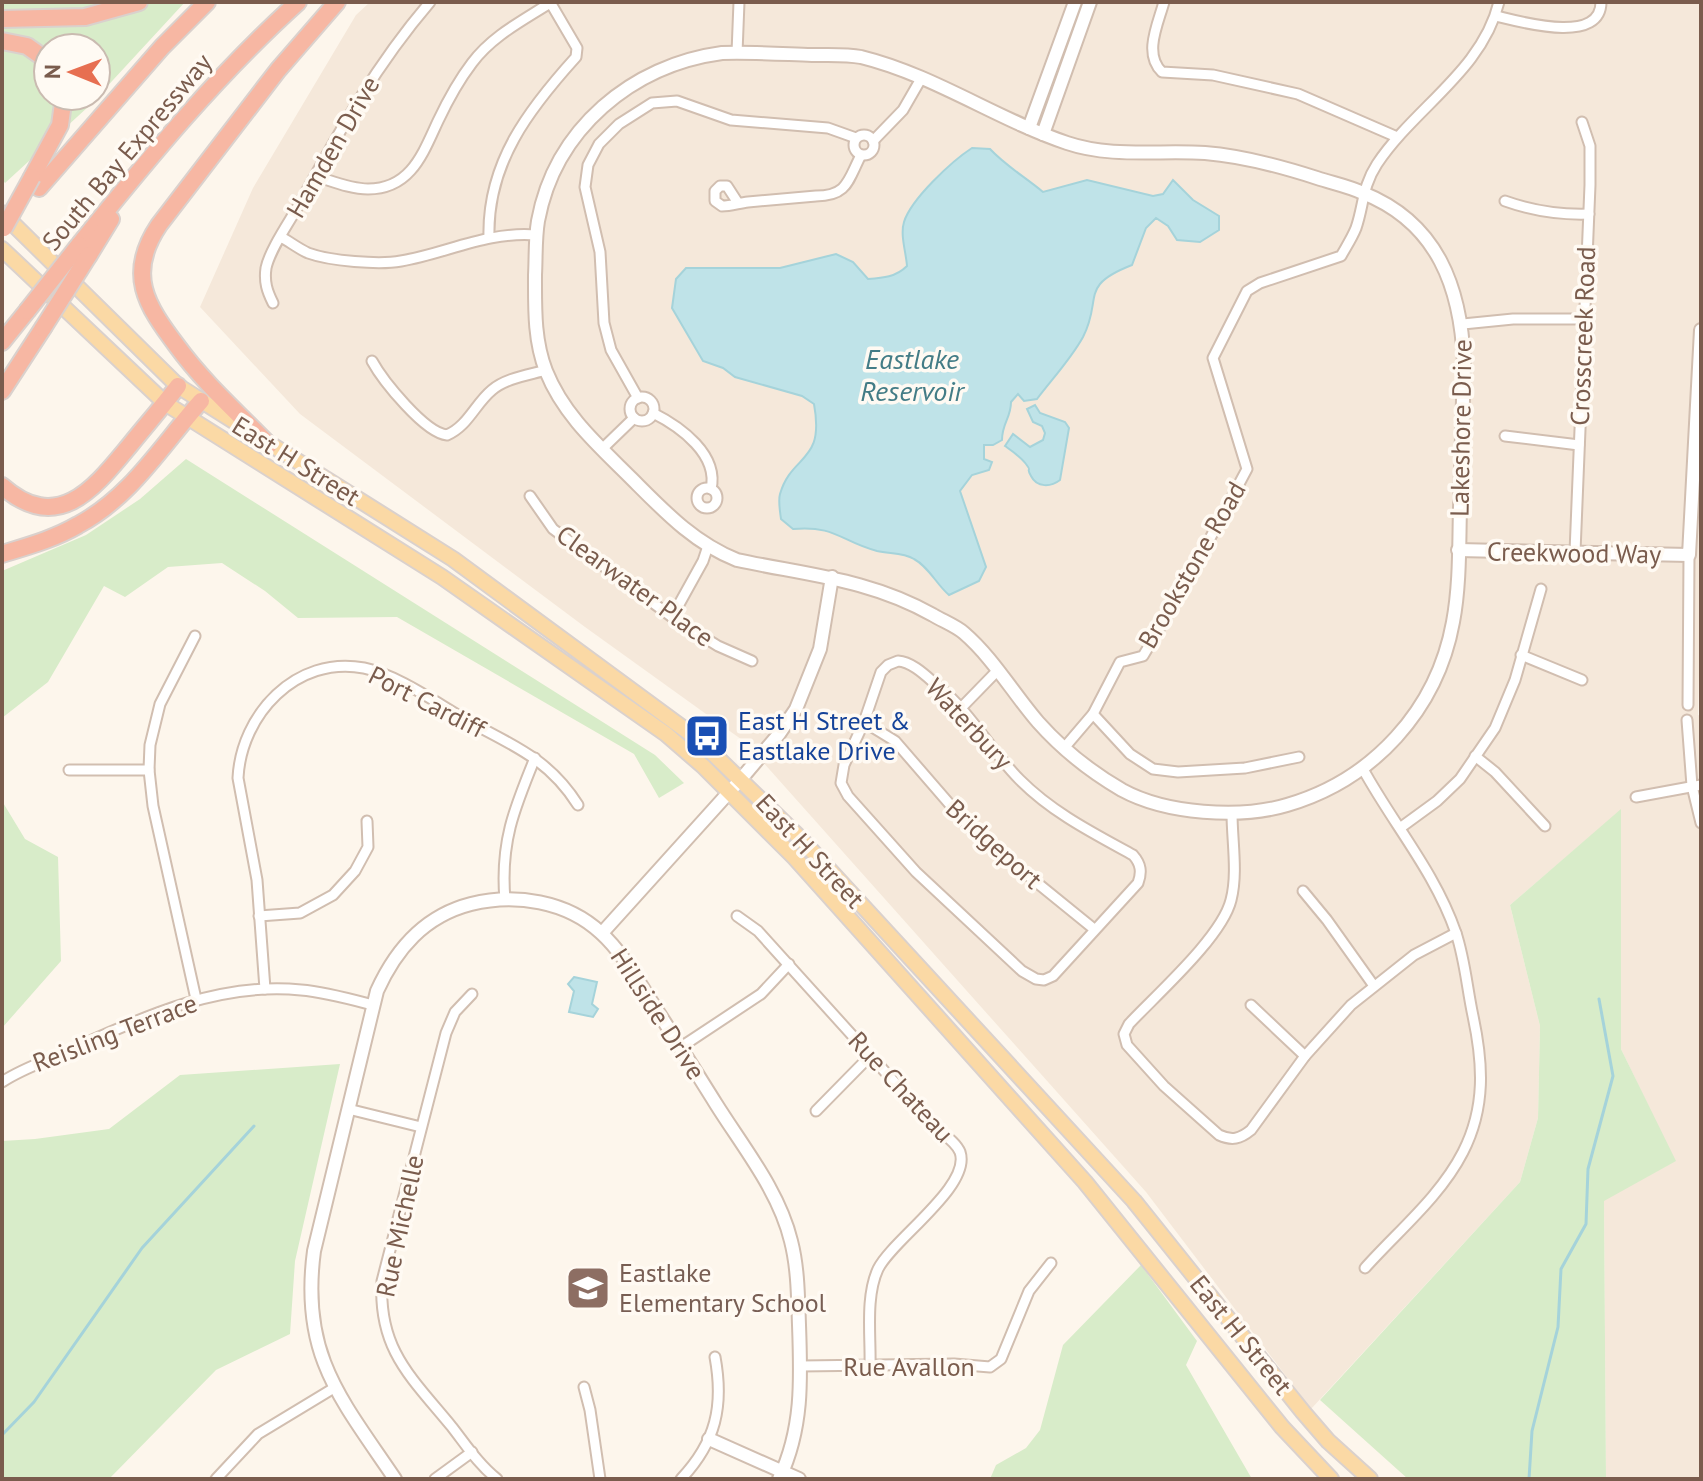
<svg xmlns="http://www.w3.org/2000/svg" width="1703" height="1481" font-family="'PT Sans',sans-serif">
<rect width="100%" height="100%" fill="#fdf6ec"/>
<path fill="#f5e8da" d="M370,2H1701V594L1698,715L1701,716V1479H1606L1604,1200L1675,1161L1621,1049V810L1510,905L1540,1026L1538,1118L1520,1182L1311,1409L1146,1192L745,742L585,627L300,414L200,307L253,188L356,15Z"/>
<g fill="#d8ecc9" fill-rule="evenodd">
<path d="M2,2H185L89,106L5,183L2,179ZM48,48H96V96H48Z"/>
<path d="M186,459L655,755L684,783L659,798L634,754L397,617L298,618L265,591L222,563L168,567L125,597L104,586L48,682L2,718V571L86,535L140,499Z"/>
<path d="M2,801L25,839L58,857L61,961L2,1028Z"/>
<path d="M1621,809V1049L1676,1161L1604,1201L1606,1479H1408L1320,1400L1520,1182L1538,1118L1540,1026L1510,905Z"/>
<path d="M340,1064L295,1261L290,1334L216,1370L109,1479H2V1141L35,1139L109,1129L180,1075Z"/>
<path d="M1141,1265L1197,1341L1186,1365L1252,1479H990L996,1465L1026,1448L1040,1430L1063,1345Z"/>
</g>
<g fill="#bfe3e8" stroke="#a5d3da" stroke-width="2">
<path d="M972,148L990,149C1006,166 1025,177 1043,192L1087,180L1153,196L1163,194L1173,180L1193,200L1219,216V230L1200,242L1177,240L1168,226L1156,218L1146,228L1132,265C1078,286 1103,298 1083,337C1071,359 1052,379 1037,399L1024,401L1018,394L1011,402C1011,418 1002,423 1002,440L993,445H984V459L992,462L989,470L972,475L960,491L986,567L979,581L949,595C936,584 929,567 914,559C903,552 890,554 877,551C842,542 835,525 793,529L781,519C780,511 778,501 780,494C792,453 825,464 814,404L802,396L735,377L723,368L703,361L672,308L676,279L686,268H780L836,254L853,262L868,279C883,278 896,277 907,266C906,252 900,235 904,222C911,199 952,161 972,148Z"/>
<path d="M1035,405L1040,413L1065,422L1069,428L1060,480C1051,487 1037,488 1031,476C1025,466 1033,473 1026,464C1021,457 1012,451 1005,446L1013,434L1030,447L1043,440L1045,433L1042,426L1033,422L1027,409Z"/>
<path d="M574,977L597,982L592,1004L598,1009L593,1017L569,1012L574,991L568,984Z"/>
</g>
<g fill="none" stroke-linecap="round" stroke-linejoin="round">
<g stroke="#a5d3da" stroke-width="3">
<path d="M2,1435L34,1402L142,1248L254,1126"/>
<path d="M1529,1479L1532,1431L1558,1327L1561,1269L1586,1224L1588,1169L1613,1076L1599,999"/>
</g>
<g stroke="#d1beb0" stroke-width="13">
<g id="minor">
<path d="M1164,2C1158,24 1143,54 1162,72L1213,75L1298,94L1397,137"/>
<path d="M1496,16C1521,22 1601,45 1601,2"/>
<path d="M737,53L739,2"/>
<circle cx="864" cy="145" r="10"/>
<path d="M873,141L903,110L922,77"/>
<path d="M315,176C332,181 350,189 368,189C411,189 423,153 438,121C447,102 459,80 472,63C492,36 522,21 550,3"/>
<path d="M1505,201C1533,211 1559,215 1589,214"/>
<path d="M738,203L727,186H720L715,191V201L722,206C731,206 739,203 748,202L816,196C848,196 848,180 861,155"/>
<path d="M281,237C290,242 299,249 308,253C330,261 379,265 401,261C447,253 488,231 536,235"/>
<path d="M489,237C487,163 529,109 576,57L577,48L550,2"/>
<path d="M273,303C267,291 264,282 266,268C270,249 290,221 300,203C340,130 376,65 430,2"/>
<path d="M1463,324L1513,319H1583"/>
<path d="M372,361C383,381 425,433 447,435C468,426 475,404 492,390C506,378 529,375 546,370"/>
<circle cx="642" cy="409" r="12"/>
<path d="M638,398L611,350L604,323L600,252L585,187L588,165L599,144L619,124L652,103L677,101L731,120L828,128L856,138"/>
<path d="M653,413C681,427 719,455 711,489"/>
<path d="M1505,436L1579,445"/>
<path d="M602,449L634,418"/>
<circle cx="707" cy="498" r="10"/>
<path d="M530,496L553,529L599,563L676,620L718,646L752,661"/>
<path d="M1575,552L1590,185V146L1582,122"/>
<path d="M672,617L703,561L708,546"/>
<path d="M195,636L160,704L150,745L149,770L153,806L196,999"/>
<path d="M1521,655L1582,680"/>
<path d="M898,661C913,662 927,677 939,687C971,713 991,751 1020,780C1053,813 1093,833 1133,855C1141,864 1142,872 1138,883L1053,976L1044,980L1036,979L1022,971L916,872L848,796L841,783L844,765L864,722L881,672L888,665Z"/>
<path d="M1688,705L1689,555"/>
<path d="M961,708L997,671"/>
<path d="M1093,714L1130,754L1153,769L1178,772L1245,768L1299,757"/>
<path d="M1687,720L1692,786L1701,823"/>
<path d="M864,722L895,741L972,830L1094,929"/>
<path d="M1064,748L1093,714L1120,662L1143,656L1183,589L1247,469L1213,358L1247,291L1260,283L1341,256C1346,247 1352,238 1356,228C1364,205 1362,187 1377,164C1415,107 1482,71 1499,2"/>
<path d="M1475,756L1495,772L1545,826"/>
<path d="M1363,769C1393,824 1435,872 1456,933C1465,960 1467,988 1473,1016C1483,1063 1486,1107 1463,1152C1440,1197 1398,1231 1365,1268"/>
<path d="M69,770H149"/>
<path d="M1636,797L1701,785"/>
<path d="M1232,813C1232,841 1238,873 1231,900C1222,937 1156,995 1129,1024L1124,1034L1127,1045L1164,1086L1219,1135C1232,1141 1240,1139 1251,1130L1305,1056L1351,1005L1414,955L1456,933"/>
<path d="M1400,828L1437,801L1460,779L1495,728L1515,680L1541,589"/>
<path d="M1303,891L1327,920L1374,986"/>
<path d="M505,900C500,843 514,809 535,758"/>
<path d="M259,916L300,913L333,895L355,871L368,847L367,821"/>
<path d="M737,916L758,931L934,1126C943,1134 956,1142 960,1152C972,1186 892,1240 878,1269C865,1297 871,1337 870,1367"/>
<path d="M265,989L257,880L238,778C241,715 296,655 364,668C398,675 438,704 468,721C514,746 549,759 578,805"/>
<path d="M472,994L455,1012L446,1033L382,1281C378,1350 412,1378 452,1427C466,1445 479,1465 497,1479"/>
<path d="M1251,1005L1305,1056"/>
<path d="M681,1047L761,994L789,964"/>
<path d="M2,1082C26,1066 53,1059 79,1046C149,1014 223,982 301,990C325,992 350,999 373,1005"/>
<path d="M348,1109L421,1127"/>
<path d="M816,1111L871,1055"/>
<path d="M801,1366L954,1364L990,1367L1001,1359L1029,1291L1051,1263"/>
<path d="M584,1387L590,1410L600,1479"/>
<path d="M216,1479L258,1434L334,1388"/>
<path d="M435,1479L472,1452"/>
<path d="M681,1479C716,1442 724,1406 715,1357"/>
</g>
</g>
<g stroke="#d1beb0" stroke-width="16">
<g id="tertiary">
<path d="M722,53C752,52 782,54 812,55C828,55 846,54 861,57C934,75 996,119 1067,143C1111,158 1160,150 1205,153C1243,156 1280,166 1317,178C1332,183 1348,186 1363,193C1438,223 1461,288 1464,363C1463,411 1461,459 1460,508C1459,545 1460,585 1453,622C1437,710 1373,780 1287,805C1240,819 1166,814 1122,790C1091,772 1062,749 1038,722C1013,693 993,658 964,633C956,626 943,621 933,615C869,579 807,575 737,560C694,543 664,511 632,479C599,446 564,416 546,371C534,340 535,308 535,275C536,257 535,239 538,221C555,129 632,65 722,53Z"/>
<path d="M1029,128L1075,2"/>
<path d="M1043,134L1090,2"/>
<path d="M1458,550L1689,555L1701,330"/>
<path d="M602,933L741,779L779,734L796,709L820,649L832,577"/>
<path d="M709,1439L799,1479"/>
<path d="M395,1479C341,1399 300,1355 314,1251L377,991C396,949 424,916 471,904C515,893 567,901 601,933C622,952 636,978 651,1001C673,1035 694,1069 716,1104C743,1147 779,1191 791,1241C798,1268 798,1297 799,1325C801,1379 803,1429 779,1479"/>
</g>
</g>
<g stroke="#dad1cd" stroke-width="18">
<g id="primary">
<path d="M2,213L178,386L453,559L699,740L801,839L1134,1201L1303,1412L1328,1441L1370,1479"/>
<path d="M2,249L165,403L442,577L666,734L703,766L795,858L1085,1182L1282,1427L1331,1479"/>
</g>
</g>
<g stroke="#dad1cd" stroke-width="20">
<g id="motorway">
<path d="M2,19L85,17L139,2"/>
<path d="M2,41L27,46L48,61"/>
<path d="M32,177L60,125L64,96"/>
<path d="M39,188L162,47L207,2"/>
<path d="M79,245C148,159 216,76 298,2"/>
<path d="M89,255L111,219"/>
<path d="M2,342L27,311"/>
<path d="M2,391L43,328"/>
<path d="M269,445C237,412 204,383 177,346C146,305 126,274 159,225L278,70L337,2"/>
<path d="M2,486C59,536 96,486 130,445C146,425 163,406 178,386"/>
<path d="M2,554C28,546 54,539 78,525C131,497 162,445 201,401"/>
</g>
</g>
<use href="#minor" stroke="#fff" stroke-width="9"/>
<use href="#tertiary" stroke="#fff" stroke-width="12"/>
<use href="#primary" stroke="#fbd9a5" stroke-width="14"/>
<use href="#motorway" stroke="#f7b7a3" stroke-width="16"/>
<g stroke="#dad1cd" stroke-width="20" stroke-linecap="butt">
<g id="motorway-bridge">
<path d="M4,228L32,177"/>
<path d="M27,311L79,245"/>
<path d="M43,328L89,255"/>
</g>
</g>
<use href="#motorway-bridge" stroke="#f7b7a3" stroke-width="16"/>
</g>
<defs>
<g id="bus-square" transform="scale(2.3)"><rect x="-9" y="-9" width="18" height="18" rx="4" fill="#1a4fb4" stroke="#fffaf3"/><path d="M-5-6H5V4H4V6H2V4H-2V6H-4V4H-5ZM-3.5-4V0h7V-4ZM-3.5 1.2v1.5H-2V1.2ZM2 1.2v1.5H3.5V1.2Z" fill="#fff"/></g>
<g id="school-square" transform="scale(2.3)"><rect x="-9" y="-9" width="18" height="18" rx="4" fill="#8d6e63" stroke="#fffaf3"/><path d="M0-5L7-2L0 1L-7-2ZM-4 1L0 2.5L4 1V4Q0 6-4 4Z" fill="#fff"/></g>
</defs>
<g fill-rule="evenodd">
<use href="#bus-square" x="707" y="736"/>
<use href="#school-square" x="588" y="1288"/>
</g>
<g text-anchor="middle" stroke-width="7" stroke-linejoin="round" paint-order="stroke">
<g font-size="26" fill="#7a5c4d" stroke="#fffaf3">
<text transform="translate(333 147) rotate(-60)" y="9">Hamden Drive</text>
<text transform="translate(127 152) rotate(-50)" y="9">South Bay Expressway</text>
<text transform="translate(1583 336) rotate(-88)" y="9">Crosscreek Road</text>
<text transform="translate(1461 428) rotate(-89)" y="9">Lakeshore Drive</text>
<text transform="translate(296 461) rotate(32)" y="9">East H Street</text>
<text transform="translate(1574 553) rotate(1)" y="9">Creekwood Way</text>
<text transform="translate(1192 565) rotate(-60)" y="9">Brookstone Road</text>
<text transform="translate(635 586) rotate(36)" y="9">Clearwater Place</text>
<text transform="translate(427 702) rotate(27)" y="9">Port Cardiff</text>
<text transform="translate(969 724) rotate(47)" y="9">Waterbury</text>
<text transform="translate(994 844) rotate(42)" y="9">Bridgeport</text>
<text transform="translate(810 851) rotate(47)" y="9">East H Street</text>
<text transform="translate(658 1014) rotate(57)" y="9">Hillside Drive</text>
<text transform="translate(115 1033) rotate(-21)" y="9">Reisling Terrace</text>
<text transform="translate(901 1087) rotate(47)" y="9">Rue Chateau</text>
<text transform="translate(400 1226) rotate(-78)" y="9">Rue Michelle</text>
<text transform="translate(1241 1335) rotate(51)" y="9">East H Street</text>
<text x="909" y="1376">Rue Avallon</text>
</g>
<g font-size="26" fill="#164399" stroke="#fffaf3" text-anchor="start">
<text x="738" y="730">East H Street &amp;<tspan x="738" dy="30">Eastlake Drive</tspan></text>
</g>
<g font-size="26" fill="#785e54" stroke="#fffaf3" text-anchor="start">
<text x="619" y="1282">Eastlake<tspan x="619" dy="30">Elementary School</tspan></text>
</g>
<g font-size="28" font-style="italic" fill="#437c86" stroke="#fffaf3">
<text x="912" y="369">Eastlake<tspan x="912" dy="32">Reservoir</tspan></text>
</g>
</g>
<rect width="1703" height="1481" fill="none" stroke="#7a5c4d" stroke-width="8"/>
<g transform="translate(72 72) rotate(271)"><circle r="38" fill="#fffaf3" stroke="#cabbb1" stroke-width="2"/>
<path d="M0-6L14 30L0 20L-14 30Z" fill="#e76f51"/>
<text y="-12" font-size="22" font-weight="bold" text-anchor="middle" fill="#7a5c4d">N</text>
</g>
</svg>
